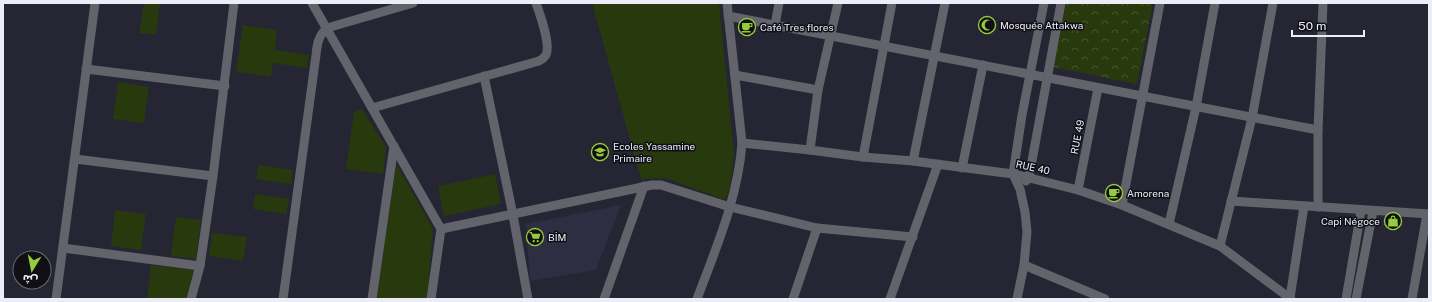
<svg xmlns="http://www.w3.org/2000/svg" width="1432" height="302" font-family="'Public Sans','Noto Sans Arabic',sans-serif">
<defs>
<pattern id="park-crowns" width="20" height="18" patternUnits="userSpaceOnUse"><rect width="20" height="18" fill="#28390e"/><path d="M2 6a3 3 0 1 1 6 0M12 15a3 3 0 1 1 6 0" fill="none" stroke="#475632"/></pattern>
</defs>
<rect width="100%" height="100%" fill="#252534"/>
<path fill="#2e2e43" d="M621,205L596,270L530,281L526,224Z"/>
<g fill="#28390e">
<path d="M144,3H160L156,35L139,33Z"/>
<path d="M592,3H719L734,154L730,187L725,200L666,178L641,179Z"/>
<path d="M243,25L277,30L275,50L309,55L307,68L273,63L271,77L236,72Z"/>
<path d="M118,82L149,87L144,123L113,119Z"/>
<path d="M362,109L386,147L383,174L346,169L354,112Z"/>
<path d="M259,165L293,170L291,184L256,179Z"/>
<path d="M397,165L433,229L427,299H376L396,166Z"/>
<path d="M495,174L501,204L444,216L438,186Z"/>
<path d="M255,194L289,199L286,214L253,209Z"/>
<path d="M115,210L146,214L141,250L111,246Z"/>
<path d="M176,217L201,220L196,259L171,256Z"/>
<path d="M212,233L247,237L243,261L209,256Z"/>
<path d="M151,265L194,270L186,299H147Z"/>
</g>
<path fill="url(#park-crowns)" d="M1066,3H1153L1137,84L1052,67Z"/>
<g fill="none" stroke-linecap="round" stroke-linejoin="round">
<g stroke="#62636b" stroke-width="9">
<path d="M312,3L441,229L431,299"/>
<path d="M728,16L1318,130"/>
<path d="M775,25L779,3"/>
<path d="M86,69L225,86"/>
<path d="M735,75L818,90"/>
<path d="M484,76L513,215L528,299"/>
<path d="M372,108L539,61C541,60 544,58 546,55C551,44 540,15 536,3"/>
<path d="M742,143L810,150L863,157L913,161L1013,174L1078,190L1122,205L1220,246L1291,299"/>
<path d="M810,150L818,90L838,3"/>
<path d="M863,157L892,3"/>
<path d="M75,159L213,176"/>
<path d="M913,161L945,3"/>
<path d="M962,168L983,65"/>
<path d="M1026,181L1029,177L1061,3"/>
<path d="M1078,190L1098,88"/>
<path d="M1231,201L1429,214"/>
<path d="M1122,205L1160,3"/>
<path d="M1318,207V130L1323,3"/>
<path d="M1169,224L1196,107L1215,3"/>
<path d="M441,229L652,185H661L730,207L817,228L913,237"/>
<path d="M1220,246L1252,118L1273,3"/>
<path d="M63,248L200,266"/>
<path d="M1024,265L1105,299"/>
<path d="M1290,298L1304,206"/>
<path d="M56,299L95,3"/>
<path d="M191,299L200,266L213,176L234,3"/>
<path d="M283,299L316,55C317,45 318,36 327,28L413,3"/>
<path d="M372,299L394,146"/>
<path d="M604,299L644,186"/>
<path d="M697,299C716,248 738,198 742,143L727,3"/>
<path d="M793,299L817,228"/>
<path d="M890,299L938,164"/>
<path d="M1017,299L1024,265L1027,232L1025,212L1020,189L1013,174L1022,115L1044,3"/>
<path d="M1346,299L1361,211"/>
<path d="M1356,299L1373,211"/>
<path d="M1412,299L1427,214"/>
</g>
</g>
<defs>
<g id="mosque-ring" transform="scale(0.9)"><circle r="9.5" fill="#0f0f15" stroke="#95cc3b" stroke-width="1.5"/><path d="M3.5-4.9A6 6 0 1 0 3.5 4.9A5 5 0 1 1 3.5-4.9Z" fill="#95cc3b"/></g>
<g id="cafe-ring" transform="scale(0.9)"><circle r="9.5" fill="#0f0f15" stroke="#95cc3b" stroke-width="1.5"/><path d="M-5.5-4.5H6V0H3Q3 3.5 0 3.5H-2.5Q-5.5 3.5-5.5 0ZM3-3.2v2h1.7v-2ZM-6 4.5H4V6H-6Z" fill="#95cc3b"/></g>
<g id="school-ring" transform="scale(0.9)"><circle r="9.5" fill="#0f0f15" stroke="#95cc3b" stroke-width="1.5"/><path d="M0-5L7-2L0 1L-7-2ZM-4 1L0 2.5L4 1V4Q0 6-4 4Z" fill="#95cc3b"/></g>
<g id="shop-ring" transform="scale(0.9)"><circle r="9.5" fill="#0f0f15" stroke="#95cc3b" stroke-width="1.5"/><path d="M-5-2.5h2.3a2.7 3.5 0 0 1 5.4 0H5L5.5 6h-11ZM-1.5-2.5h3a1.5 2.3 0 0 0-3 0Z" fill="#95cc3b"/></g>
<g id="supermarket-ring" transform="scale(0.9)"><circle r="9.5" fill="#0f0f15" stroke="#95cc3b" stroke-width="1.5"/><path d="M-6-5.5h2.5l.6 2H6L4.5 2H-2.5L-4.4-4H-6ZM-1.5 3.2a1.3 1.3 0 1 0 .1 0ZM3 3.2a1.3 1.3 0 1 0 .1 0Z" fill="#95cc3b"/></g>
</defs>
<g fill-rule="evenodd">
<use href="#mosque-ring" x="987" y="25"/>
<use href="#cafe-ring" x="747" y="27"/>
<use href="#school-ring" x="600" y="152"/>
<use href="#cafe-ring" x="1114" y="193"/>
<use href="#shop-ring" x="1393" y="221"/>
<use href="#supermarket-ring" x="535" y="237"/>
</g>
<g text-anchor="middle" stroke-width="3" stroke-linejoin="round" paint-order="stroke">
<g font-size="10" fill="#ecedf7" stroke="#0f0f15" text-anchor="start">
<text x="1000" y="29">Mosquée Attakwa</text>
<text x="760" y="31">Café Tres flores</text>
<text x="613" y="150">Ecoles Yassamine<tspan x="613" dy="12">Primaire</tspan></text>
<text x="1127" y="197">Amorena</text>
<text x="1380" y="225" text-anchor="end">Capi Négoce</text>
<text x="548" y="241">BİM</text>
</g>
<g font-size="10" fill="#ecedf7" stroke="#0f0f15">
<text transform="translate(1077 137) rotate(-79)" y="4">RUE 49</text>
<text transform="translate(1033 167) rotate(12)" y="4">RUE 40</text>
</g>
</g>
<rect width="1432" height="302" fill="none" stroke="#ecedf7" stroke-width="8"/>
<g transform="translate(32 270) rotate(190)"><circle r="19" fill="#0f0f15" stroke="#67686f"/>
<path d="M0-3L7 15L0 10L-7 15Z" fill="#95cc3b"/>
<text y="-6" font-size="11" font-weight="bold" text-anchor="middle" fill="#ecedf7">ش</text>
</g>
<path d="M1292 30v6h72v-6" fill="none" stroke="#ecedf7" stroke-width="2"/>
<text x="1298" y="30" font-size="12" fill="#ecedf7" stroke="#0f0f15" stroke-width="3" paint-order="stroke">50 m</text>
</svg>
